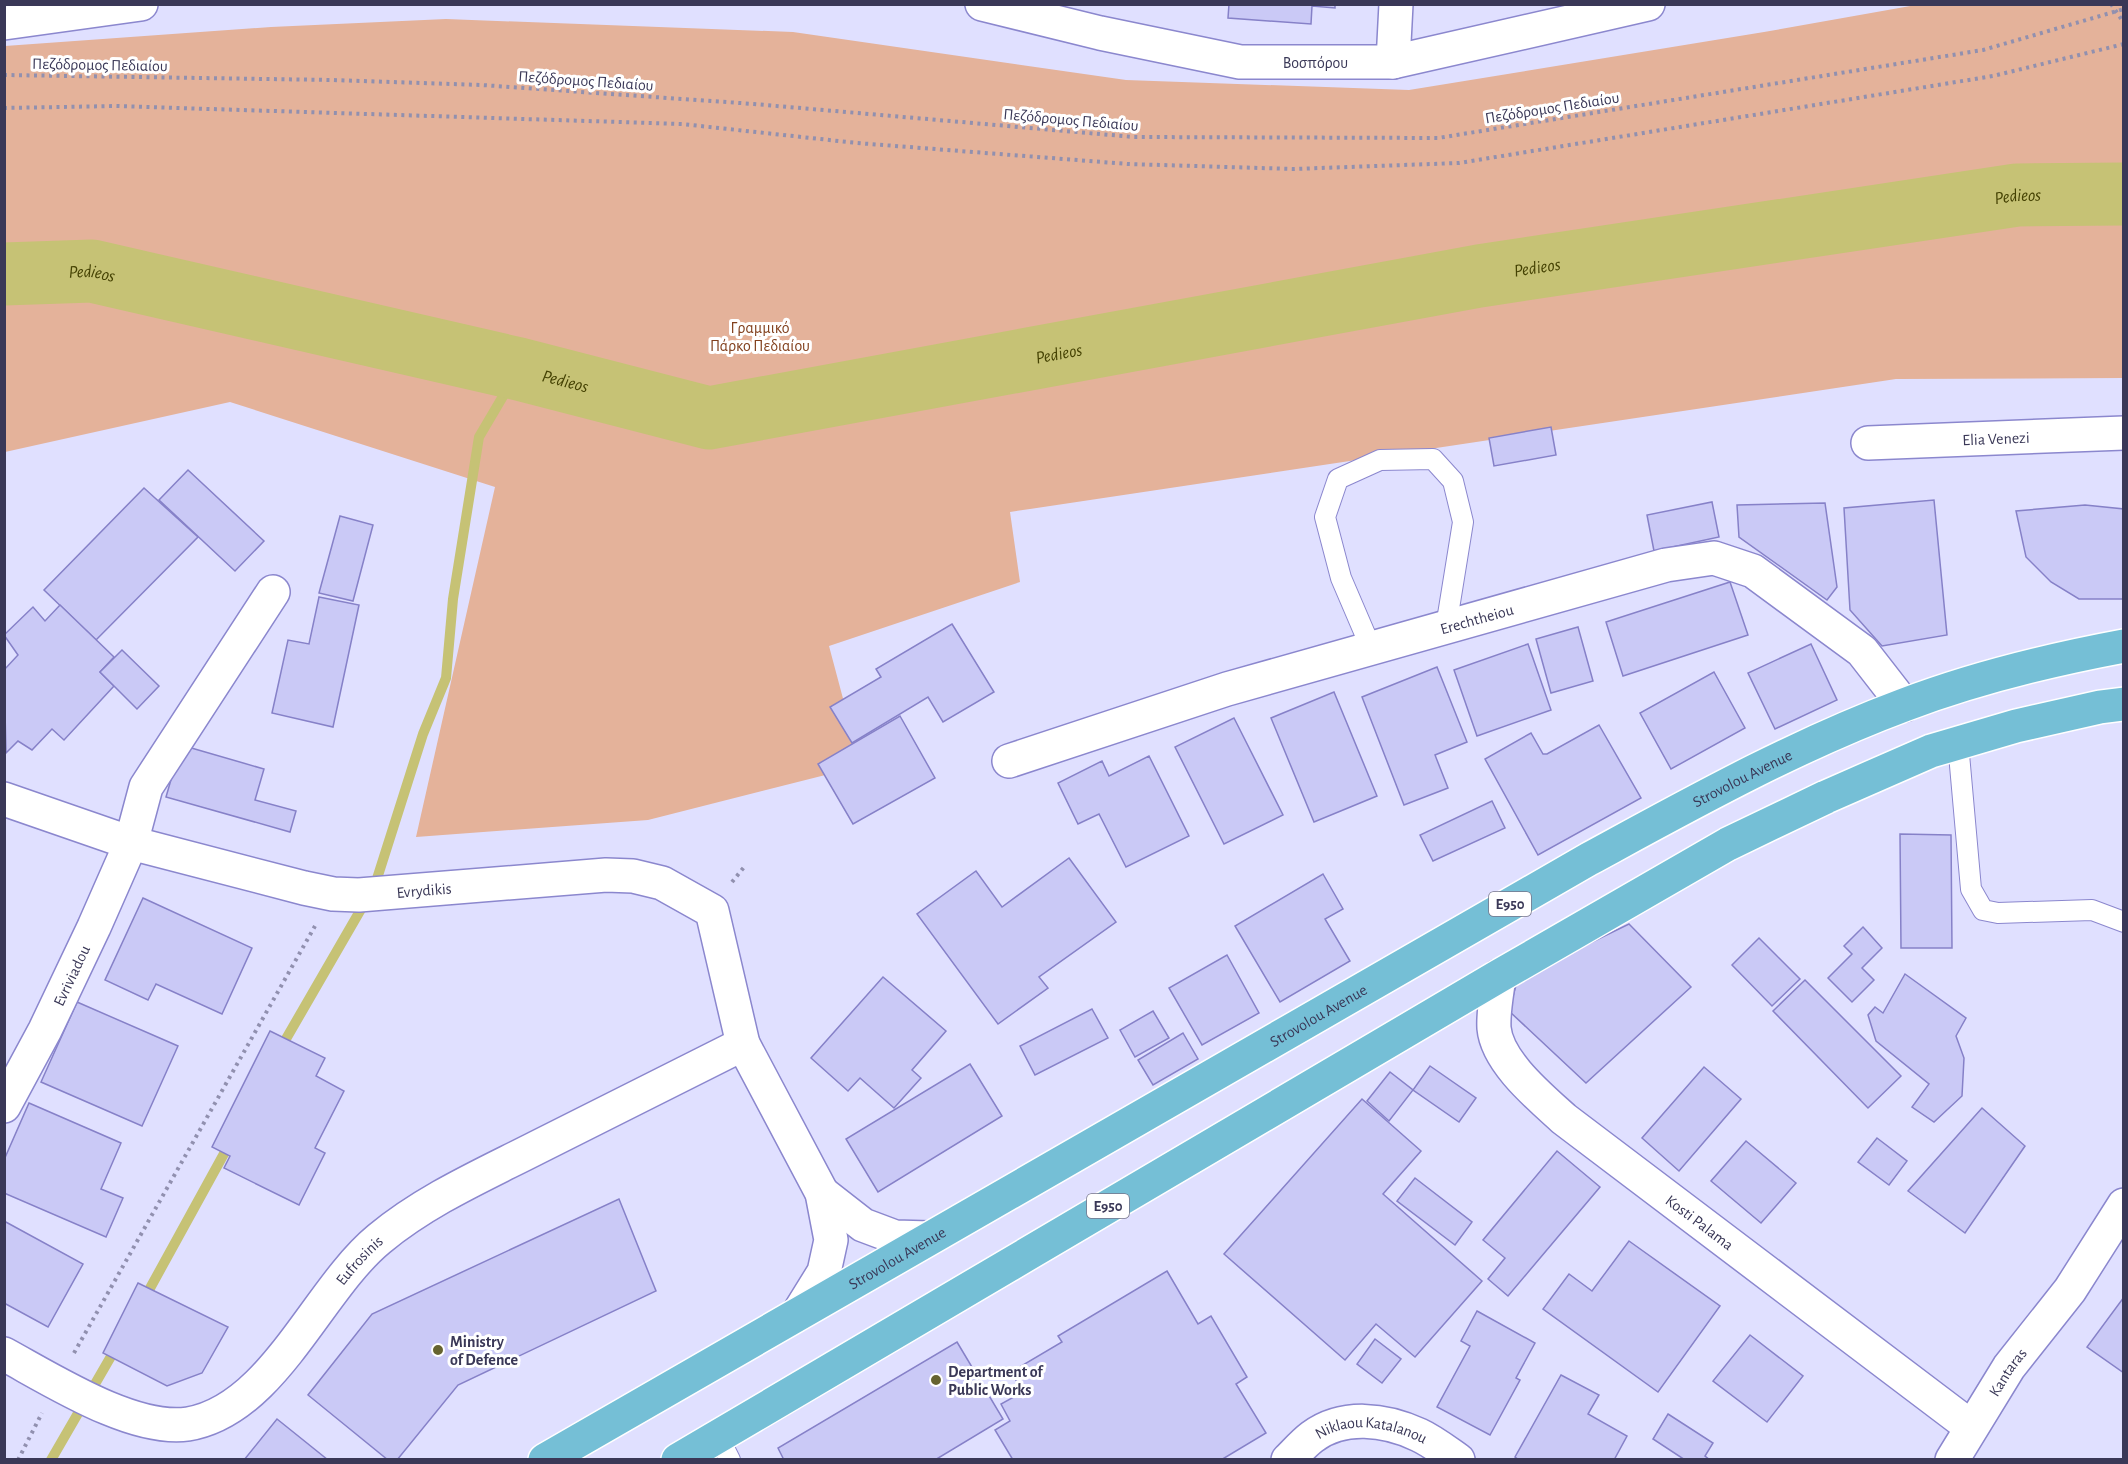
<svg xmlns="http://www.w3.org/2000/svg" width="2128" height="1464" font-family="'Alegreya Sans',sans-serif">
<rect width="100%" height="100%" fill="#e0e0ff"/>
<path fill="#e4b29a" d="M1916,5H2123V378L1896,379L1010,512L1020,582L829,646L861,766L648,820L416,837L495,487L230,402L5,452V46L271,27L446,19L793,32L1126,80L1409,90L1764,32Z"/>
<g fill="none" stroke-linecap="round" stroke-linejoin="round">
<g stroke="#c6c275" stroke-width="10">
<path d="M279,1051L375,885L423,734L446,678L453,599L479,437L519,369"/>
<path d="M143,1301L231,1141"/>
<path d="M51,1460L117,1346"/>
</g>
<path stroke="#c6c275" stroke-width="63" id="s1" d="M4,274L92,271L519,369L709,418L1479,276L2017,195L2124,194"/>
</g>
<g fill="#cac9f6" stroke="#8681c8" stroke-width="1.5">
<path d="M1229,4H1335V8L1312,6L1311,24L1228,18Z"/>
<path d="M1551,427L1556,455L1494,466L1489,438Z"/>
<path d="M188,470L264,541L235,571L159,500Z"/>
<path d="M144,488L198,537L96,640L44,590Z"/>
<path d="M1934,500L1947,635L1882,646L1850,610L1844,508Z"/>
<path d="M1712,502L1719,537L1654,551L1647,515Z"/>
<path d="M1825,503L1837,587L1827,600L1739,537L1737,505Z"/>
<path d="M2085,505L2124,509V599H2079L2051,582L2026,557L2016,511Z"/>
<path d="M340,516L373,525L353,601L319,593Z"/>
<path d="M1730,582L1748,635L1623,676L1606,622Z"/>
<path d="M319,597L359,605L333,727L272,713L288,640L309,644Z"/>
<path d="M60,605L114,657L100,672L114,686L64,740L52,729L32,750L18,741L6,753L4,670L18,655L4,635L33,607L45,621Z"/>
<path d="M952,624L994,692L943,722L928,697L852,743L830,707L881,677L876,669Z"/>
<path d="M1578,627L1593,681L1551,693L1536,639Z"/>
<path d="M1528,644L1551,710L1477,736L1454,670Z"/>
<path d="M1811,644L1837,700L1775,729L1748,673Z"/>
<path d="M122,650L159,686L137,709L100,672Z"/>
<path d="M1437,667L1467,742L1435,755L1448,788L1404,805L1362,697Z"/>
<path d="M1714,672L1745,728L1671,769L1640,713Z"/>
<path d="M1334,692L1377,796L1314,822L1271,718Z"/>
<path d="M900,716L935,778L853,824L818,764Z"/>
<path d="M1234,718L1283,815L1224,844L1175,747Z"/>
<path d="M1599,725L1641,798L1538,855L1485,759L1531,733L1543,754H1547Z"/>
<path d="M181,745L264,769L255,800L296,811L290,832L166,797Z"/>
<path d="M1149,756L1189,836L1126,867L1099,814L1078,824L1058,783L1102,761L1109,776Z"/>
<path d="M1492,801L1505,828L1433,861L1420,835Z"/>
<path d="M1900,834L1951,835L1952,948H1901Z"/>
<path d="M1069,858L1116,922L1039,977L1048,988L998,1024L917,914L976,871L1002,907Z"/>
<path d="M1323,874L1343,909L1325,919L1350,961L1280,1002L1235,926Z"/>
<path d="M143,898L252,948L222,1014L156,984L148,1000L105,980Z"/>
<path d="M1629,924L1691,987L1586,1083L1509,1011L1518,978Z"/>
<path d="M1863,927L1882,948L1862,968L1874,980L1852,1002L1828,978L1852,954L1844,946Z"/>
<path d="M1759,938L1800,979L1772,1006L1732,965Z"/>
<path d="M1227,955L1259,1013L1202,1045L1169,988Z"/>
<path d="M1905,974L1966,1018L1956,1036L1964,1058L1962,1096L1934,1122L1912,1107L1929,1084L1876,1041L1868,1015L1875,1007L1883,1013Z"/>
<path d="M883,977L946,1031L912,1070L921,1078L894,1108L860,1078L848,1091L811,1058Z"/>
<path d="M1805,980L1901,1076L1868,1108L1773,1011Z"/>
<path d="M77,1002L178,1046L142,1126L41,1082Z"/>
<path d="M1092,1009L1108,1038L1035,1075L1020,1046Z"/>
<path d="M1153,1011L1169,1038L1135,1057L1120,1030Z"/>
<path d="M270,1031L325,1058L316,1076L344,1091L315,1148L325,1153L299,1205L224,1168L230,1156L212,1147Z"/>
<path d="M1183,1033L1198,1059L1153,1085L1138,1060Z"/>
<path d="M970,1064L1002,1116L878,1192L846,1139Z"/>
<path d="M1430,1066L1476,1098L1459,1122L1413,1090Z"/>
<path d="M1704,1067L1741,1099L1679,1171L1642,1138Z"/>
<path d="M1390,1072L1413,1090L1389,1121L1367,1101Z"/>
<path d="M1362,1099L1421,1151L1383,1194L1482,1281L1415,1357L1376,1324L1345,1360L1224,1254Z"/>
<path d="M29,1103L121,1143L101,1189L123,1198L106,1237L4,1193V1160Z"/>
<path d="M1982,1108L2025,1146L1965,1233L1908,1191Z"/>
<path d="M1877,1138L1907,1161L1889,1185L1858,1162Z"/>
<path d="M1746,1141L1796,1183L1761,1223L1711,1181Z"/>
<path d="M1557,1151L1600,1187L1508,1296L1488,1279L1505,1258L1483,1240Z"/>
<path d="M1415,1178L1472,1222L1455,1245L1397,1201Z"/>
<path d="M619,1199L656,1291L458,1385L397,1460H388L308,1395L372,1314Z"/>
<path d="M4,1221L83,1264L48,1327L4,1303Z"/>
<path d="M1629,1241L1720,1306L1658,1392L1543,1309L1569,1274L1592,1291Z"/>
<path d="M1167,1271L1198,1324L1211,1316L1247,1377L1236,1384L1266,1433L1221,1460H1013L995,1430L1010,1421L1001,1404L1023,1392L1011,1372L1062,1342L1058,1336Z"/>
<path d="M138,1283L228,1327L202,1373L167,1386L103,1353Z"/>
<path d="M2124,1297V1373L2087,1347Z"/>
<path d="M1477,1311L1535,1343L1516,1378L1520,1380L1490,1435L1437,1407L1470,1346L1461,1341Z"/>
<path d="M1750,1335L1803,1376L1767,1422L1713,1381Z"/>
<path d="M1375,1339L1401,1359L1382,1383L1357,1364Z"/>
<path d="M957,1342L1003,1419L935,1460H784L778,1448Z"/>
<path d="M1561,1375L1599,1395L1588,1414L1627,1436L1614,1460H1519L1515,1457Z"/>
<path d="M1668,1414L1713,1443L1705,1456L1710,1460H1685L1653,1439Z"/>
<path d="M277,1419L328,1460H244Z"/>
</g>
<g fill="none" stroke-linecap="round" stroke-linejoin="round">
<g stroke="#8b87ce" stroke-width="22">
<g id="service">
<path d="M1371,648L1341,578L1325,517L1338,479L1380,460L1433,459L1453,481L1463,522L1446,627"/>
<path d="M1958,743L1971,889L1983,910L1998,913L2092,910L2124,922"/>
<path d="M718,1436L730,1460"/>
</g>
</g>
<g stroke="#8b87ce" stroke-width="36">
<g id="minor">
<path id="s2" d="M982,4L1100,33L1240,62H1393L1648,4"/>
<path d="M4,23L141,4"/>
<path d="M1393,62L1396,4"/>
<path id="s3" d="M1868,443L2124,433"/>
<path id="s4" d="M1009,761L1227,689L1666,565L1714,558L1753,571L1862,651L1904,705"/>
<path id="s5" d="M4,799L131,843L304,888L333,894L359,895L606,875L633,876L662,883L712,911L743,1044L822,1193L831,1240L824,1272L798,1314"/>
<path id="s6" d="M1499,976C1497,993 1493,1011 1494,1028C1497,1062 1540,1097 1564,1119L1971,1427"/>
<path id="s7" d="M4,1106L45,1030L94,927L131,843L146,787L273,592"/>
<path d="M822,1193L863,1225L895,1237L930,1238"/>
<path id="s8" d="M4,1354C52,1380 133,1432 188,1424C273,1410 317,1290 379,1239C426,1200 483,1175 536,1148C605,1113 674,1079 743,1044"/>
<path id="s9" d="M1288,1460C1296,1452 1304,1443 1312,1437C1343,1414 1385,1419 1419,1435C1432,1441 1445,1451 1458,1460"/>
</g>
</g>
<g stroke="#8b87ce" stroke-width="36">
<g id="tertiary">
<path id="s10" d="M1952,1460L2009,1367L2070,1290L2124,1205"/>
</g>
</g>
<g stroke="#fff" stroke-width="36">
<g id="primary">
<path id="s11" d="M545,1460L1589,859C1692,803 1794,746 1904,705C1975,678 2049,660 2124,646"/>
<path d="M678,1460L1499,976L1728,844L1826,797L1931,751L2016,726L2100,707L2124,704"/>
</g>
</g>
<g stroke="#9190af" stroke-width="4" stroke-dasharray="3 4.5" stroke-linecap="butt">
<path d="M2111,4L2124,23"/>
<path d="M4,75L332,80L482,85L754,104L1134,137L1438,138L1983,50L2124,9"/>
<path d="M4,108L116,106L682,124L857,143L1128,164L1293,169L1459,163L1993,76L2124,44"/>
<path d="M732,882L745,866"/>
<path d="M74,1353L315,926"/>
<path d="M18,1460L42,1413"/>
</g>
<use href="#service" stroke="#fff" stroke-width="20"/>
<use href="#minor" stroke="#fff" stroke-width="33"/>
<use href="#tertiary" stroke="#fff" stroke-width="33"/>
<use href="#primary" stroke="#75bfd6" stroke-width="33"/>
</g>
<g fill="#666330" stroke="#fff" stroke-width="2">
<circle cx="438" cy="1350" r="6"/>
<circle cx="936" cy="1380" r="6"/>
</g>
<g text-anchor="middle" stroke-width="6" stroke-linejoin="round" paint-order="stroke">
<g fill="#fff" stroke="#757489" stroke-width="1.5">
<rect x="1489" y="892" width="42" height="24" rx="4.5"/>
<rect x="1087" y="1194" width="42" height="24" rx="4.5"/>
</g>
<g font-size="15" font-weight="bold" fill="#3a3857">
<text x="1510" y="909">E950</text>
<text x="1108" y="1211">E950</text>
</g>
<g font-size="16" fill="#3a3857" stroke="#fff">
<text dy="6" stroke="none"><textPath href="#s2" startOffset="340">Βοσπόρου</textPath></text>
<text transform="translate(100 64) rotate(1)" y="6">Πεζόδρομος Πεδιαίου</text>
<text transform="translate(586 80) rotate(4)" y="6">Πεζόδρομος Πεδιαίου</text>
<text transform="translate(1552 107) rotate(-9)" y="6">Πεζόδρομος Πεδιαίου</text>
<text transform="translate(1071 119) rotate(5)" y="6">Πεζόδρομος Πεδιαίου</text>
<text dy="6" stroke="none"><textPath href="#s3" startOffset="128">Elia Venezi</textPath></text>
<text dy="6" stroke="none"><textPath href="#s4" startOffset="489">Erechtheiou</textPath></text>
<text dy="6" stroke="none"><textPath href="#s11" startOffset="1378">Strovolou Avenue</textPath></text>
<text dy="6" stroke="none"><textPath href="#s5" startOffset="434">Evrydikis</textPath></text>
<text dy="6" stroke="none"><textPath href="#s7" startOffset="147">Evriviadou</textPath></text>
<text dy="6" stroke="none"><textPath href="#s11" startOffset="892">Strovolou Avenue</textPath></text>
<text dy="6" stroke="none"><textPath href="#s6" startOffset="340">Kosti Palama</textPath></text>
<text dy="6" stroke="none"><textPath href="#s11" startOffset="406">Strovolou Avenue</textPath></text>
<text dy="6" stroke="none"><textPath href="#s8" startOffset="442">Eufrosinis</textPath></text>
<text dy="6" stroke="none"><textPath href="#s10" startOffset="104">Kantaras</textPath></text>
<text dy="6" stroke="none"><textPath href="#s9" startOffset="96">Niklaou Katalanou</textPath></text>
</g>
<g font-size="16" fill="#82401d" stroke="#fff">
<text x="760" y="333">Γραμμικό<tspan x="760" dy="18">Πάρκο Πεδιαίου</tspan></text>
</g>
<g font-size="16" font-weight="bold" fill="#3a3857" stroke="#fff" text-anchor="start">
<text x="450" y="1347">Ministry<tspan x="450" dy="18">of Defence</tspan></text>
<text x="948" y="1377">Department of<tspan x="948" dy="18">Public Works</tspan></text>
</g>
<g font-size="18" font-style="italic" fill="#454203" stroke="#fff">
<text dy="6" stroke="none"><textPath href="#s1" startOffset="2050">Pedieos</textPath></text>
<text dy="6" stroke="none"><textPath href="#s1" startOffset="1564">Pedieos</textPath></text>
<text dy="6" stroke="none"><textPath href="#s1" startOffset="88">Pedieos</textPath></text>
<text dy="6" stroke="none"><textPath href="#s1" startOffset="1078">Pedieos</textPath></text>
<text dy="6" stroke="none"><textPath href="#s1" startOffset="574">Pedieos</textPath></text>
</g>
</g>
<rect width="2128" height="1464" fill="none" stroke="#3a3857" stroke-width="12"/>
</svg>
